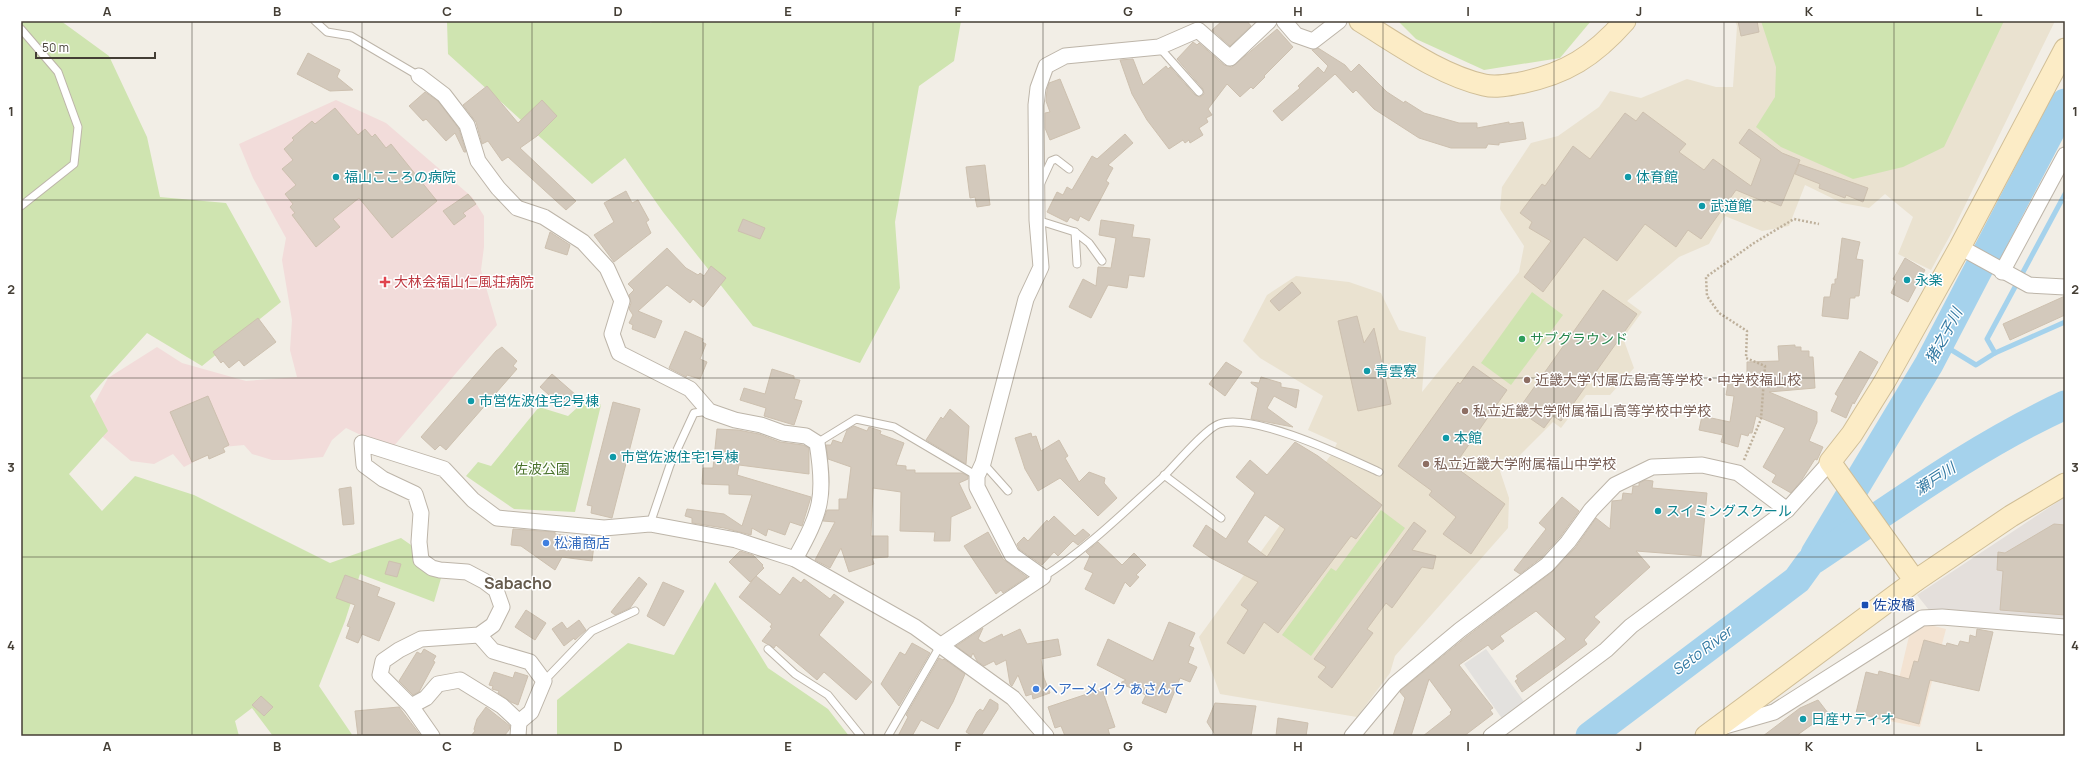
<svg xmlns="http://www.w3.org/2000/svg" width="2086" height="757" font-family="Manrope,'Noto Sans JP',sans-serif">
<rect width="100%" height="100%" fill="#f2eee6"/>
<path fill="#f3e3d2" d="M1922,623L1946,629L1920,727L1889,721L1910,632Z"/>
<path fill="#e4dfdb" d="M2065,497V621L1929,610L1917,595Z"/>
<path fill="#eae2d0" d="M1735,21H2055L1952,232L1931,270L1898,254L1913,217L1885,194L1869,208L1842,203L1805,185L1789,226L1762,231L1725,216L1709,244L1679,257L1627,301L1642,312L1623,338L1634,368L1610,395H1586L1561,428L1553,422L1517,458L1500,471L1509,498L1508,528L1395,656L1390,673L1357,717L1220,694L1199,637L1333,452L1337,443L1308,430L1323,396L1260,358L1243,341L1267,295L1296,276L1349,282L1381,293L1399,330L1426,337L1422,392L1519,272L1524,246L1500,209L1502,187L1531,143L1558,136L1599,107L1610,91L1641,98L1687,79L1716,87H1733L1737,26Z"/>
<path fill="#f2dcda" d="M336,100L386,123L472,197L484,216V247L481,270L497,325L393,447L382,445L346,428L332,440L323,457L290,460H272L252,454L244,445L223,447L184,467L173,454L154,464L131,461L103,437L94,404L108,378L157,347L182,363L246,381L297,377L290,350L292,320L282,260L286,238L253,178L239,144Z"/>
<g fill="#cfe4b0">
<path d="M21,21H61L109,56L147,137L160,197L226,203L281,302L202,366L147,333L90,396L108,431L69,474L102,511L135,476L194,495L330,563L401,538L444,568L434,602L360,574L345,621L319,686L353,736H273L252,708L235,721L239,736H21Z"/>
<path d="M447,21H650V23L655,21H961L954,61L919,86L895,222L900,288L860,363L753,326L663,212L625,158L592,184L448,54Z"/>
<path d="M1398,21H1591L1560,58L1484,70L1416,39Z"/>
<path d="M1761,21H2004L1944,147L1903,167L1853,179L1781,147L1756,127L1775,97L1776,67Z"/>
<path d="M1532,292L1563,315L1511,385L1481,363Z"/>
<path d="M589,397L601,405L575,512L514,509L466,476L478,462L491,466L539,407L568,416Z"/>
<path d="M1381,510L1405,528L1311,656L1282,635L1331,568L1336,571Z"/>
<path d="M715,582L768,668L828,709L849,736H557V700L628,643L674,655Z"/>
</g>
<path fill="#e3e1de" d="M1486,649L1525,703L1503,720L1464,664Z"/>
<g fill="none" stroke-linecap="round" stroke-linejoin="round">
<g stroke="#a5d2ec" stroke-width="5">
<path d="M1940,343L1976,365L1995,353L2065,322"/>
<path d="M1995,353L1987,339L2065,194"/>
</g>
<g stroke="#a5d2ec" stroke-width="29">
<path d="M1815,554L1929,364L2065,103"/>
<path d="M1590,736L1797,580L1810,562C1893,507 1974,447 2065,405"/>
</g>
</g>
<g fill="#d3c9bc" stroke="#cdc0af" fill-rule="evenodd">
<path d="M1222,21H1247L1251,26L1230,46L1212,30Z"/>
<path d="M1738,21H1757L1759,32L1741,36Z"/>
<path d="M1277,29L1293,47L1264,76L1265,77L1253,89L1251,87L1240,97L1227,84L1208,109L1212,115L1206,118L1208,122L1199,128L1203,135L1190,143L1189,140L1185,143L1183,140L1169,149L1147,120L1132,94L1120,60L1133,59L1143,85L1166,66L1168,69L1170,67L1195,95L1200,97L1204,94L1203,89L1177,59L1193,42L1197,45L1199,43L1224,65L1232,67Z"/>
<path d="M1318,48L1345,65L1351,72L1359,64L1387,92L1404,103L1405,101L1424,113L1459,123H1477V128L1509,122V124L1523,122L1526,139L1499,143V145L1488,144L1486,148H1451L1419,138L1374,109L1356,90L1353,93L1335,74L1282,121L1273,111L1300,88L1298,86L1318,67L1324,73L1328,66L1312,50Z"/>
<path d="M308,53L340,70L337,77L353,90L330,91L297,74Z"/>
<path d="M1060,79L1080,128L1050,140L1045,128V113L1050,112L1046,101L1047,90L1049,83Z"/>
<path d="M487,86L518,123L542,100L557,116L537,136L520,148L576,201L566,210L508,157L502,161L488,141L482,144L476,122L463,105Z"/>
<path d="M425,92L438,101L459,129L466,152H464L455,133L446,141L426,119L423,121L409,106Z"/>
<path d="M335,108L358,135L365,129L372,137L375,134L386,148L391,144L437,201L392,238L359,198L333,219L340,227L316,247L292,215L295,213L290,207L293,204L285,194L296,185L282,169L293,160L284,149L294,140L292,138L312,121L315,124Z"/>
<path d="M1643,112L1686,144L1679,152L1704,170L1713,159L1751,186L1761,159L1739,143L1749,129L1782,153L1800,160L1781,206L1766,200L1765,202L1736,190L1701,239L1688,230L1676,247L1645,224L1617,261L1584,237L1543,292L1524,277L1551,241L1529,228L1532,222L1520,213L1542,184L1545,186L1573,146L1590,159L1625,113L1636,121Z"/>
<path d="M1125,134L1133,143L1108,165L1113,168L1106,181L1109,183L1089,221L1080,216L1078,221L1070,217L1067,222L1047,212L1057,192L1063,195L1067,187L1072,190L1092,156L1097,159Z"/>
<path d="M1799,164L1868,188L1863,202L1846,195L1845,198L1819,188L1820,184L1795,174Z"/>
<path d="M985,165L990,205L977,207L975,197L970,198L966,167Z"/>
<path d="M626,191L632,203L638,200L649,220L646,222L651,233L614,262L594,235L614,222L604,203Z"/>
<path d="M468,194L476,204L463,213L466,216L454,225L443,211Z"/>
<path d="M743,219L765,228L760,239L738,231Z"/>
<path d="M1101,220L1134,225L1132,237L1150,239L1144,277L1129,275L1127,288L1108,285L1091,318L1069,307L1083,279L1096,286L1098,267L1111,268L1116,238L1099,235Z"/>
<path d="M550,232L570,245L567,255L545,248Z"/>
<path d="M1842,238L1860,242L1856,259L1863,260L1859,296H1855V298H1850L1848,319L1822,316L1824,297H1830L1832,284H1835V279H1837Z"/>
<path d="M667,248L686,268L698,275L700,273L704,276L711,266L726,278L703,307L693,299L690,303L667,285L638,311L662,321L655,338L632,329L633,325L629,323L633,315L629,309L631,303L629,295L634,290L628,284Z"/>
<path d="M1905,258L1925,270L1908,302L1891,293L1897,281L1893,279Z"/>
<path d="M1292,282L1301,293L1279,311L1270,301Z"/>
<path d="M1603,290L1637,314L1561,421L1553,416L1544,428L1518,410Z"/>
<path d="M2065,296V315L2010,340L2003,324Z"/>
<path d="M1357,316L1364,343L1374,328L1391,404L1358,411L1338,321Z"/>
<path d="M258,318L276,342L244,366L239,360L229,368L223,361L221,363L213,352Z"/>
<path d="M685,331L703,339L702,342L706,344L700,359L707,362L700,379L687,375L686,377L669,368Z"/>
<path d="M1795,345V347H1801V351H1809V357H1813L1815,388L1769,392L1817,412V422L1809,441L1823,447L1817,460L1815,459L1801,481L1791,493L1772,482L1776,475L1763,467L1785,428L1756,416L1752,433H1749L1748,436L1741,434L1738,447L1721,442L1723,435L1699,430L1702,416L1730,422L1734,396L1726,395L1729,378L1747,382V362L1779,361L1778,346Z"/>
<path d="M502,347L517,361L513,366L517,369L446,450L440,445L435,450L421,437L496,351Z"/>
<path d="M1860,351L1878,362L1854,404L1853,402L1846,418L1831,411L1838,396L1835,394Z"/>
<path d="M1226,362L1242,372L1225,396L1209,384Z"/>
<path d="M1473,366L1507,390L1454,466L1505,504L1471,554L1443,534L1456,517L1429,495L1432,491L1398,466L1458,382L1460,384Z"/>
<path d="M772,369L794,376V379L800,380L794,399L802,401L794,425L764,416L766,408L740,400L744,388L765,394Z"/>
<path d="M552,374L576,395L564,408L540,387Z"/>
<path d="M1261,377L1281,383V387L1299,390L1296,408L1274,396L1267,408L1293,427L1251,419L1258,388L1251,383V382L1259,383Z"/>
<path d="M208,396L229,445L223,448L225,452L209,459L208,455L192,462L170,412Z"/>
<path d="M613,402L640,409L612,518L591,513L592,506L587,505Z"/>
<path d="M950,409L969,426L966,464L926,440L941,417L943,419Z"/>
<path d="M854,426L867,431L869,427L881,431L880,434L904,443L896,465L906,466V470H915V473H962L968,476V479L959,483L971,508L951,517L950,541H934L935,532L900,531L901,492L873,488L871,536H888V557L872,558L874,564L849,572L841,548L830,568L815,560L835,522L823,521L827,510H839V499H847L851,467L828,459L826,445H831L833,440L842,443L847,430Z"/>
<path d="M717,429L738,430L759,434L780,442L803,445L809,448V474L739,465L737,475L811,497L802,526L790,522L785,535L768,529L766,536L752,528L751,535L724,528L692,523V518L685,516L687,509L724,514L742,526L752,495L729,494V485L702,484L703,468H713Z"/>
<path d="M1031,433L1032,437L1036,436L1041,451L1059,440L1068,456L1065,458L1079,482L1089,472L1105,478L1104,483L1117,498L1098,516L1060,478L1038,491L1025,469L1015,438Z"/>
<path d="M1295,442L1318,456L1382,505L1356,539L1351,536L1278,633L1264,622L1244,654L1227,643L1248,610L1241,605L1258,582L1211,558L1193,546L1206,525L1226,539L1255,493L1236,477L1250,460L1267,475ZM1265,515L1285,529L1267,557L1247,542Z"/>
<path d="M1645,480L1653,481L1652,488L1707,493L1701,556L1636,551L1650,567L1594,617L1600,622L1584,640L1587,644L1559,665L1522,692L1515,681L1518,679L1516,676L1566,639L1536,611L1500,636L1504,641L1492,650L1488,645L1459,665L1493,708L1490,710L1493,714L1464,736H1423L1451,714L1450,712L1452,710L1429,679L1411,736H1393L1405,698L1400,692L1401,690L1466,637L1552,572L1575,548L1596,518L1610,529L1612,501L1622,500L1623,493L1632,494L1633,486H1639V483Z"/>
<path d="M351,487L354,524L343,525L339,489Z"/>
<path d="M1562,497L1579,511L1561,536L1541,558L1520,574L1514,570L1546,529L1539,523Z"/>
<path d="M1054,516L1075,536L1083,529L1090,535L1078,545L1073,541L1058,556L1054,552L1042,565L1019,549L1017,544L1024,537L1028,541L1047,520L1048,522Z"/>
<path d="M1414,522L1426,531L1412,550L1436,556L1433,569L1422,567L1392,608L1386,603L1367,629L1373,633L1332,688L1318,677L1326,667L1314,659Z"/>
<path d="M2054,524L2065,525V615L2000,610L2003,571L1997,570L1998,552L2005,553Z"/>
<path d="M513,529L555,532V534L570,536V541L594,545L592,561L562,557L555,570L521,546L511,545Z"/>
<path d="M988,532L1003,559L1027,577L1003,593L1001,590L996,594L964,546Z"/>
<path d="M1098,542L1122,565L1134,553L1146,565L1136,575L1139,577L1130,587L1125,582L1114,604L1085,589L1093,573L1084,569L1090,556L1086,552Z"/>
<path d="M740,551L753,555L763,565L762,566L764,568L750,582L729,562Z"/>
<path d="M389,561L401,564L397,577L385,574Z"/>
<path d="M345,575L380,588L377,596L395,603L379,641L362,634L358,643L346,638L350,627L347,626L355,605L336,598Z"/>
<path d="M756,576L780,595L793,577L801,583L804,579L830,599L834,594L844,602L819,635L872,682L856,700L824,672L817,680L776,645L774,648L762,641L772,628L770,627L772,624L739,597Z"/>
<path d="M639,577L647,584L630,608L615,615L611,612Z"/>
<path d="M663,582L684,591L664,626L647,616Z"/>
<path d="M526,610L546,623L535,640L515,627Z"/>
<path d="M579,620L586,630L575,640L574,638L564,646L552,629L562,622L567,629Z"/>
<path d="M1169,622L1195,633L1189,646L1194,648L1188,663L1197,667L1190,682L1180,678L1166,713L1142,703L1146,695L1120,683L1126,680L1097,665L1108,639L1153,661Z"/>
<path d="M983,628L978,639L984,643L1002,634L1003,637L1020,629L1027,644L1058,639L1061,655L1041,659L1044,678L1050,693L1033,699L1032,694L1026,696L1018,675L1012,686L1010,684L1006,660L996,665L994,661L984,666L977,661L973,653L971,657L956,646Z"/>
<path d="M1977,629L1993,632L1979,691L1930,680L1919,724L1894,717V720L1889,718L1888,721L1856,713L1866,672L1878,675L1879,671L1909,679L1914,661L1918,662L1924,640L1946,646L1947,643L1958,646L1960,641L1969,643L1970,635L1976,637Z"/>
<path d="M912,643L930,653L899,706L881,684L900,652L905,655Z"/>
<path d="M424,649L436,656L433,661L435,662L419,692L413,695L399,681L417,652L421,654Z"/>
<path d="M939,658L943,660L944,659L965,674L953,702L938,729L921,720L912,736H898L908,717L906,715Z"/>
<path d="M494,672L513,678L515,672L528,676L518,705L511,702L498,693L499,691L492,689L493,686L489,685Z"/>
<path d="M1102,689L1115,727L1108,729L1110,736H1065L1061,726L1055,728L1048,707Z"/>
<path d="M261,696L273,707L264,716L252,705Z"/>
<path d="M990,699L998,704V709L981,736H973L966,732L977,712L980,709L983,711Z"/>
<path d="M1818,700L1828,713L1796,736H1763L1800,708Z"/>
<path d="M1215,703L1256,706L1251,736H1216L1207,722Z"/>
<path d="M399,707L421,736H358L355,711Z"/>
<path d="M486,707L510,726L509,730L504,736H471L475,731L474,729L477,719Z"/>
<path d="M1278,718L1308,723L1306,736H1276Z"/>
</g>
<g fill="none" stroke-linecap="round" stroke-linejoin="round">
<g stroke="#bdb5a9" stroke-width="9">
<g id="lane">
<path d="M315,21L327,32L351,36L419,76"/>
<path d="M21,29L58,72L78,127L74,164L21,206"/>
<path d="M1159,47L1199,92"/>
<path d="M1040,185L1051,161L1056,159L1069,169"/>
<path d="M1037,220L1075,232L1089,243L1102,261"/>
<path d="M1075,232L1077,264"/>
<path d="M817,443L856,419L894,427L977,476"/>
<path d="M983,463L1008,491"/>
<path d="M1164,475L1221,518"/>
<path d="M650,524L670,465L694,413L709,411"/>
<path d="M1043,577C1087,549 1125,511 1164,476C1175,465 1206,428 1219,424C1253,412 1346,457 1379,472"/>
<path d="M768,649L795,674L828,695L861,736"/>
<path d="M544,681L592,631L635,611"/>
<path d="M888,736L940,646"/>
</g>
</g>
<g stroke="#bdb5a9" stroke-width="17">
<g id="street">
<path d="M1284,21L1296,35L1313,41L1339,21"/>
<path d="M419,76L444,95L467,125L478,161L498,188L517,208L544,217L583,242L607,268L622,301L612,334L619,353L690,389L709,411L735,420L761,425L783,433L806,436L817,443C826,497 821,512 795,559"/>
<path d="M1960,247L2029,285L2065,287"/>
<path d="M2002,272L2065,155"/>
<path d="M479,635L493,651L530,662L544,681L531,712L519,722"/>
<path d="M940,646L1043,577L1012,555L977,487V476L983,463L1026,299L1041,267L1037,220L1036,105L1038,88L1046,66L1065,56L1159,47L1198,30L1230,58L1269,21"/>
<path d="M411,706L426,698L438,684L460,680L502,706L519,722L518,736"/>
<path d="M1725,726L1774,712L1922,618L1942,617L2065,627"/>
<path d="M432,736L411,706L380,675L383,661L399,650L421,639L479,635L493,625L502,607L496,590L484,581L467,572L440,570L432,568L421,560L419,542L421,513L415,494L383,479L364,465L362,443L444,469L473,500L497,518L604,528L650,524L736,540L795,559L915,627L1013,698L1046,736"/>
<path d="M1352,736L1395,684L1460,630L1547,565L1568,542L1591,510L1615,485L1652,467L1702,465L1738,473L1787,510"/>
<path d="M1491,736L1606,650L1631,626L1787,510L1830,462"/>
</g>
</g>
<g stroke="#d0be97" stroke-width="23">
<g id="secondary">
<path d="M1360,21C1398,44 1440,75 1484,85C1496,88 1508,85 1520,83C1566,74 1594,56 1625,21"/>
<path d="M1915,581L1830,462L1852,434L1885,381L1960,247L2065,49"/>
<path d="M1706,736L1915,581L2011,516L2065,484"/>
</g>
</g>
<path stroke="#beb09b" stroke-width="2.5" stroke-dasharray="2 2" stroke-linecap="butt" d="M1744,460L1761,419L1765,366L1746,358L1747,331L1719,313L1707,296L1706,277L1754,243L1794,219L1819,224"/>
<use href="#lane" stroke="#fff" stroke-width="7"/>
<use href="#street" stroke="#fff" stroke-width="15"/>
<use href="#secondary" stroke="#fcecc6" stroke-width="21"/>
</g>
<path fill="none" stroke="#443e35" stroke-width="1" stroke-opacity="0.55" d="M192,21V736M362,21V736M532,21V736M703,21V736M873,21V736M1043,21V736M1213,21V736M1383,21V736M1554,21V736M1724,21V736M1894,21V736M21,200H2065M21,378H2065M21,557H2065"/>
<g fill="#0f9aa8" stroke="#fff" stroke-width="1.5">
<circle cx="336" cy="177" r="4"/>
<circle cx="1628" cy="177" r="4"/>
<circle cx="1702" cy="206" r="4"/>
<circle cx="1907" cy="280" r="4"/>
<circle cx="1367" cy="371" r="4"/>
<circle cx="471" cy="401" r="4"/>
<circle cx="1446" cy="438" r="4"/>
<circle cx="613" cy="457" r="4"/>
<circle cx="1658" cy="511" r="4"/>
<circle cx="1803" cy="719" r="4"/>
</g>
<path fill="#e0444e" stroke="#fff" stroke-width="1.5" d="M383 276h4v4h4v4h-4v4h-4v-4h-4v-4h4z"/>
<circle fill="#2e9e5b" stroke="#fff" stroke-width="1.5" cx="1522" cy="339" r="4"/>
<g fill="#8d6e63" stroke="#fff" stroke-width="1.5">
<circle cx="1527" cy="380" r="4"/>
<circle cx="1465" cy="411" r="4"/>
<circle cx="1426" cy="464" r="4"/>
</g>
<g fill="#3f7fe0" stroke="#fff" stroke-width="1.5">
<circle cx="546" cy="543" r="4"/>
<circle cx="1036" cy="689" r="4"/>
</g>
<rect fill="#1a4fb4" stroke="#fff" stroke-width="1.5" x="1861" y="601" width="8" height="8" rx="2"/>
<g text-anchor="middle" stroke-width="3" stroke-linejoin="round" paint-order="stroke">
<g font-size="14" fill="#0d838f" stroke="#fff" text-anchor="start">
<text x="344" y="182">福山こころの病院</text>
<text x="1636" y="182">体育館</text>
<text x="1710" y="211">武道館</text>
<text x="1915" y="285">永楽</text>
<text x="1375" y="376">青雲寮</text>
<text x="479" y="406">市営佐波住宅2号棟</text>
<text x="1454" y="443">本館</text>
<text x="621" y="462">市営佐波住宅1号棟</text>
<text x="1666" y="516">スイミングスクール</text>
<text x="1811" y="724">日産サティオ</text>
</g>
<g font-size="14" fill="#be3a42" stroke="#fff" text-anchor="start">
<text x="394" y="287">大林会福山仁風荘病院</text>
</g>
<g font-size="14" fill="#27864d" stroke="#fff" text-anchor="start">
<text x="1530" y="344">サブグラウンド</text>
</g>
<g font-size="14" fill="#785e54" stroke="#fff" text-anchor="start">
<text x="1535" y="385">近畿大学付属広島高等学校・中学校福山校</text>
<text x="1473" y="416">私立近畿大学附属福山高等学校中学校</text>
<text x="1434" y="469">私立近畿大学附属福山中学校</text>
</g>
<g font-size="14" fill="#4a732c" stroke="#fff">
<text x="542" y="474">佐波公園</text>
</g>
<g font-size="14" fill="#366cbe" stroke="#fff" text-anchor="start">
<text x="554" y="548">松浦商店</text>
<text x="1044" y="694">ヘアーメイク あさんて</text>
</g>
<g font-size="14" fill="#164399" stroke="#fff" text-anchor="start">
<text x="1873" y="610">佐波橋</text>
</g>
<g font-size="15" font-style="italic" fill="#3379a2" stroke="#fff">
<text transform="translate(1944 336) rotate(-62)" y="5">猪之子川</text>
<text transform="translate(1935 479) rotate(-33)" y="5">瀬戸川</text>
<text transform="translate(1702 651) rotate(-37)" y="5">Seto River</text>
</g>
<g font-size="16" font-weight="bold" fill="#665b4d" stroke="#fff">
<text x="518" y="589">Sabacho</text>
</g>
</g>
<rect width="2086" height="757" fill="none" stroke="#ffffff" stroke-width="44"/>
<path d="M36 52v6h119v-6" fill="none" stroke="#443e35" stroke-width="2"/>
<text x="42" y="52" font-size="12" fill="#443e35" stroke="#ffffff" stroke-width="3" paint-order="stroke">50 m</text>
<rect x="22" y="22" width="2042" height="713" fill="none" stroke="#443e35" stroke-width="1.5"/>
<g font-size="13" text-anchor="middle" font-weight="bold" fill="#443e35">
<text x="107" y="16">A</text>
<text x="277" y="16">B</text>
<text x="447" y="16">C</text>
<text x="618" y="16">D</text>
<text x="788" y="16">E</text>
<text x="958" y="16">F</text>
<text x="1128" y="16">G</text>
<text x="1298" y="16">H</text>
<text x="1468" y="16">I</text>
<text x="1639" y="16">J</text>
<text x="1809" y="16">K</text>
<text x="1979" y="16">L</text>
<text x="11" y="116">1</text>
<text x="2075" y="116">1</text>
<text x="11" y="294">2</text>
<text x="2075" y="294">2</text>
<text x="11" y="472">3</text>
<text x="2075" y="472">3</text>
<text x="11" y="650">4</text>
<text x="2075" y="650">4</text>
<text x="107" y="751">A</text>
<text x="277" y="751">B</text>
<text x="447" y="751">C</text>
<text x="618" y="751">D</text>
<text x="788" y="751">E</text>
<text x="958" y="751">F</text>
<text x="1128" y="751">G</text>
<text x="1298" y="751">H</text>
<text x="1468" y="751">I</text>
<text x="1639" y="751">J</text>
<text x="1809" y="751">K</text>
<text x="1979" y="751">L</text>
</g>
</svg>
